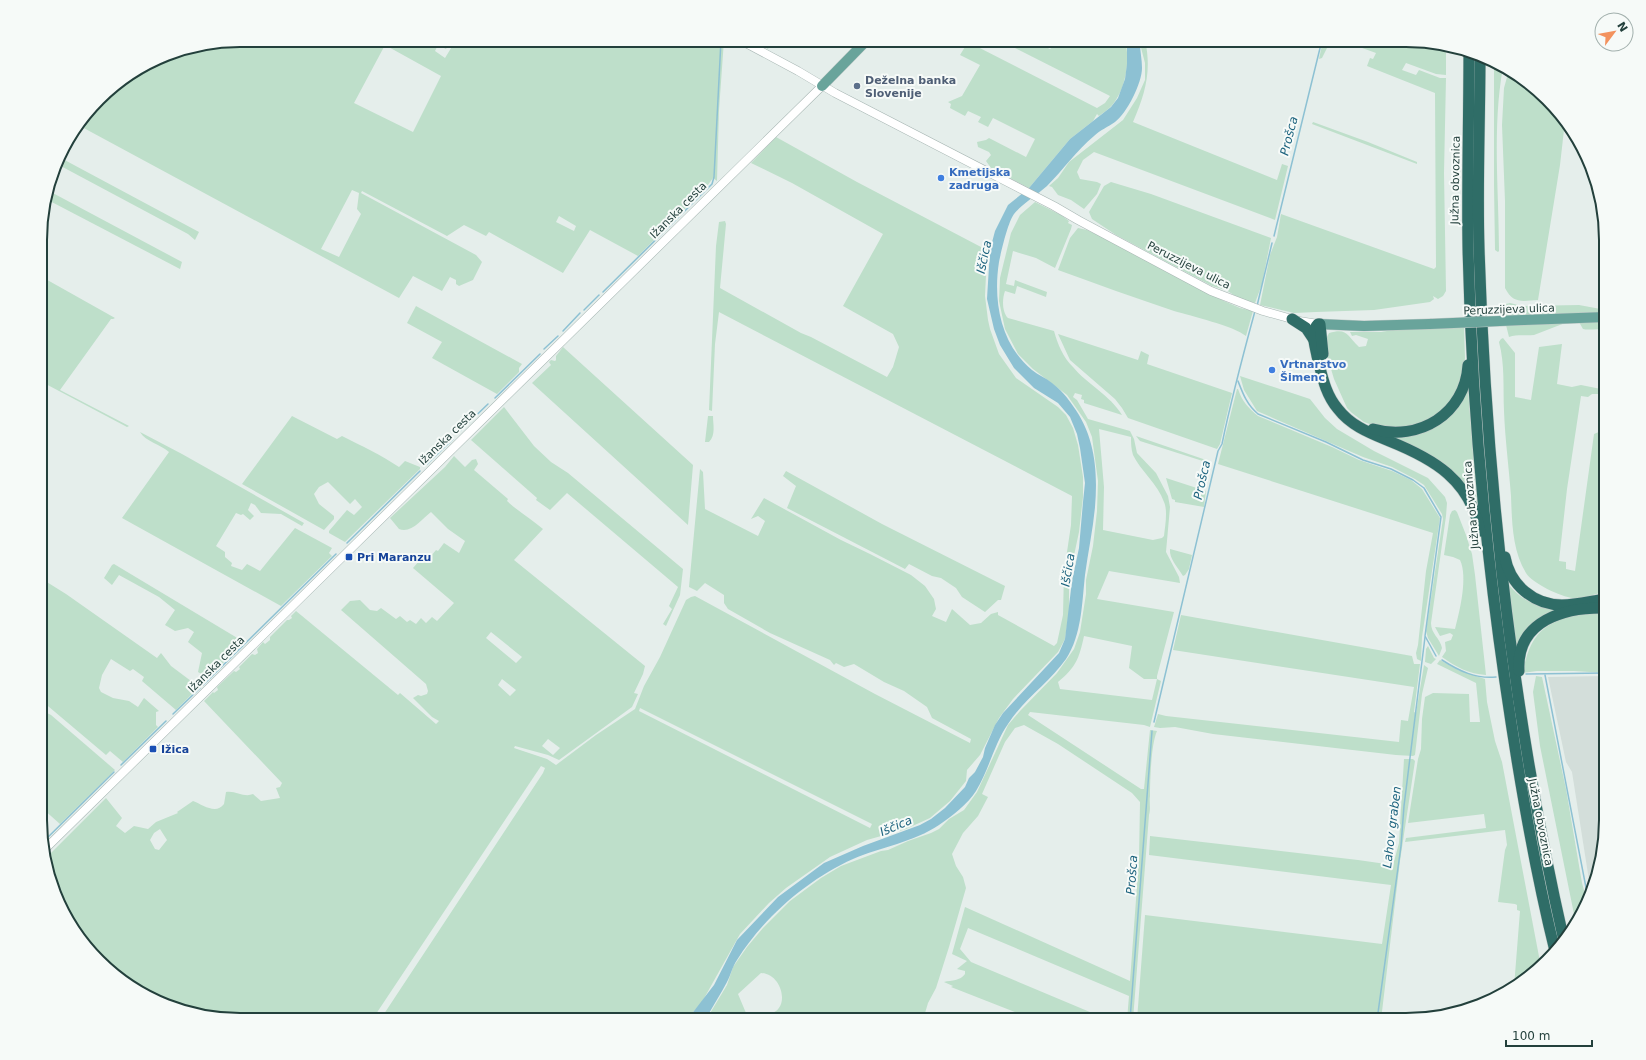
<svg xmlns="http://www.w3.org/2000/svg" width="1646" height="1060" font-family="'DejaVu Sans',sans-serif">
<rect width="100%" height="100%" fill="#e5eeeb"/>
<path fill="#d3deda" d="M1606,676V833L1595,884L1591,893L1572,772L1566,762L1548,677Z"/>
<g fill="#bedfca" fill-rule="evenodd">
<path d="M240,40H451L446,49L438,45L435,51L445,58L456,40H724L719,110L717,181L713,178L704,190L638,256L590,230L563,273L489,232L486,236L464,225L447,236L362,191L361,193L476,255L482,262L473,280L459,286L456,284V280L450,277L442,291L413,276L399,298L80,126L108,90L164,55ZM385,45L441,76L413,132L354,103ZM352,190L359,193L357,209L361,214L339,257L321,249ZM559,216L576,226L574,231L556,222Z"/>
<path d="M751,40H773L768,49Z"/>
<path d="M999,40H1032L1050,49L1053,47L1049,45L1051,42L1055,44L1057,40H1124C1131,54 1126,85 1117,98C1113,106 1106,111 1099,116L1097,114L1093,121L1070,139L1029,188L991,168L986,161L991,155L989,152L978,147L977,142L986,140L989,138L1026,157L1035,139L993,118L988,127L978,122L981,117L968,111L965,116L950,108L951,104L948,102L962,96L980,65L960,55L968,42L1097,108L1105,103L1110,96Z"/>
<path d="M1139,40H1145C1152,71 1145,94 1133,122L1277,180L1282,164L1288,166L1275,220L1094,152L1083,160L1077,172L1080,179L1097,182L1101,184L1097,194L1084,209L1071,200L1058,195L1052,187L1049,186L1058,178L1069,162L1123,120L1137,98L1145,80V63Z"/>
<path d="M1323,40H1331L1322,58L1319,59Z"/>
<path d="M1340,40H1406L1441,47L1446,53V75L1436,74L1406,63L1402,70L1416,75L1419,70L1440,78H1446L1444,173L1446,291L1443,296L1438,299L1433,296L1434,299L1430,302L1374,310L1316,312L1294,313L1260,305L1270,255L1277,237L1281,214L1434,269L1436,267L1435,93L1367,66L1370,58L1373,59L1376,53Z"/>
<path d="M1494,63L1503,67C1492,127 1499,190 1499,251L1498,252L1495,250L1494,185Z"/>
<path d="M1509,70C1528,79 1553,103 1565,121L1560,165L1538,300C1522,301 1513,304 1505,288V201L1502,125L1504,88Z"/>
<path d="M1313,122L1368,142L1417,162V164L1312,124Z"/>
<path d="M776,137L857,182L981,247L990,250L986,269H984L986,275L985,296L988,320L990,329L999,354L1016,378L1058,407L1066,415L1073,428L1078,445L1083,477V497L1079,532L1069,579V612L1065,639L1058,652L1013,699L999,718L980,755L967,770L966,781L950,801L930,818L906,829L867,840L830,857L786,888L769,903L740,934L702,1002L686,1020H380L543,773L545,768L541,766L372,1020H240L176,1009L129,986L98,961L67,920L46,858L106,798L122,818L116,826L125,833L134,826L148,829L156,822L178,813L177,812L193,801C203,805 216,815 224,804L226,792C235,790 244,798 253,794L261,801L280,798L276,788L280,787L282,783L204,701L213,692L214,693L218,690L217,687L234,671L236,672L240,669L239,667L252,654L255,655L258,653L257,649L263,642L265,644L270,640V637L287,620H289L292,618L291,616L296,611L398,695L400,693L436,724L439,721L432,717L413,698L418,695L421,696L427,694L428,691L426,684L341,610L350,601L360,600L370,610L377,611L381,608L396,619L400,616L407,622L410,620L416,624L421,618L426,623L432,617L437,621L454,603L413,568L426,553L431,556L436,550L438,551L444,543L459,553L465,541L448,529L431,512C422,519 411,534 399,529L390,518L445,467L454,456L465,467L472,460L476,459L478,464L474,470L508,499L507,501C519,512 531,519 543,529L514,560L645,666L643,674L634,693L638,694L632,707L559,760L548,755L515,746L514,748L547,759L556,765L596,735L635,709L644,686L660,657L686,600L691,597L695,596L875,694L970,743L971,739L932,718L927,707L904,691L884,682L854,664L844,667L836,663L834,665L830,660L770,633L728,609L724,603V595L705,583L697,591L689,587L700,469L703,472L705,509L758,536L765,521L758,516L751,519L764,498L841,540L870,554L911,575L925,586L934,599L936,609L932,616L946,622L952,609L970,625L981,623L991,614L998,612V615L1054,646L1057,643L1063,615L1064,572L1071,525L1072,496L719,312L715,344L712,411L709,410L716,246L719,222L725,221L726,224L720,288L801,333L811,337L887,377L893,367L899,347L893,334L843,306L883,234L792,183L751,163ZM491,632L522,657L516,663L486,638ZM502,679L516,690L510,696L498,685ZM640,708L872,824L870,828L639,711ZM548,739L560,748L553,755L542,746ZM160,829L167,840L159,850L155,849L150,840L154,833Z"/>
<path d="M59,157L199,232L195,240L188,234L57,164Z"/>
<path d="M1111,182L1151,194L1271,238L1262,284L1255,303L1240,299L1226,290L1212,286L1116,235L1092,219L1089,212L1104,186Z"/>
<path d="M49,191L182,262L180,269L46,199Z"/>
<path d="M1035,202L1061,215L1069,221L1068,223L1072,225L1071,229L1055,268L1036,258L1013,251L1006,284L1014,286L1015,280L1047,292L1046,297L1017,286L1015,294L1005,291C1002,299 1002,312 1008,318L1054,331C1058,345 1063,357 1073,367C1088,385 1110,395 1122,415L1084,403V400L1081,399L1082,395L1075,393L1073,397L1077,400L1088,419L1130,431L1134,439L1137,453L1156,473L1168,496L1170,507L1166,552L1179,577L1180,583L1109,571L1097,599L1174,612L1157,676V679L1161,681L1150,727L1144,725L1030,712L1028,715L1141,789H1144L1150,730L1157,731C1151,744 1150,781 1150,796C1149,803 1151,808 1149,815L1133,1020H1127L1129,996L968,928L960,949L971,962L1109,1020H1035L951,987L953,986L944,982C952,980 960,981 965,974V971L957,969L967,961L952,954L965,907L1130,981L1139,859L1140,802L1132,793L1058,744L1024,725L1015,728L1005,742L982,794L988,797L978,816L963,833L952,854L956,866L963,877L966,888L949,947L936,988L928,1003L923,1020H706L727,985L733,967L747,947L763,928L790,901L821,878L841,866L881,851L888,850L908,841L931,833L939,829L949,819L964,810L977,792L1008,725L1020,711L1057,673L1074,649L1080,632L1086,594V580L1093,546L1097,511L1098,481L1092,437L1086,422L1067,395L1033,369L1018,354L1005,329L999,301L1000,278L1011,233L1020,215ZM1099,429L1131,437C1131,442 1131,449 1133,455C1140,470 1158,484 1164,502C1168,511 1165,526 1164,536L1162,538L1153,540L1103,530L1104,487ZM1084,636L1132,646L1129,668L1144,679H1157L1152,700L1060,689L1058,682C1076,667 1079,659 1084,636ZM761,973C783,974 791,1010 769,1014C766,1015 763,1015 759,1015L756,1020L746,1013L738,994Z"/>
<path d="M1078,228L1087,230L1108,240L1224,301L1240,308L1253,311L1246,336C1234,326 1191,316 1174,311C1135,298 1097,284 1058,270L1070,238Z"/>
<path d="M42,277L115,318L113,319H111L60,390L129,426L127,427L42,382Z"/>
<path d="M1510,303L1522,306L1579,305L1606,310V312L1504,316V308L1506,304Z"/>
<path d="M416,306L522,364L519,368V372L497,394L432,358L442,342L407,323Z"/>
<path d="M1606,321V331C1598,327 1591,331 1583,329L1579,322Z"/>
<path d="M1565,323L1534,335C1525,336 1518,334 1509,337L1506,325Z"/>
<path d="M1464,327L1465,358L1463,377L1449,405L1418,427L1380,428L1364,422L1352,413L1347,408L1334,379L1326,352V339L1329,333C1348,328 1346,335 1359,347L1366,346L1368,339L1356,335L1352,336L1350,332H1381L1405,328Z"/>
<path d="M1058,334L1138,360L1141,351L1149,355L1147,364L1232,393L1220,444L1217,449L1128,418L1122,408L1115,399L1070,360Z"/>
<path d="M1503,338L1515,353V397L1531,400L1539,347L1562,344L1557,384L1572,387L1581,385L1601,389L1600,394H1592L1588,397L1581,396L1567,489L1559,561L1566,562V569L1575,571L1594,434L1601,431L1606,402V585L1600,593C1592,595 1582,599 1573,598C1561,597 1532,583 1526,573C1512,550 1512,521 1511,496C1509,468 1505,439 1504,411C1503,387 1505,365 1499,342L1501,339Z"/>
<path d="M563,347L693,465L688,525L532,383L551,365L549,362L551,360L555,361L556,360V356Z"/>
<path d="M1606,348V386L1600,385L1599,379L1602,378Z"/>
<path d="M1240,376L1310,399L1325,418L1337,429L1374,451L1428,478L1445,497L1447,503L1446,516L1431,623C1431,634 1440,638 1442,648L1439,656L1428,638L1426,631L1443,519L1442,514L1424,485L1415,479L1392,467L1363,457L1257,411L1244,390Z"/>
<path d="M1468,388V390L1477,504L1468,493L1385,434L1417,432Z"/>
<path d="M1237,389H1238C1242,401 1248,408 1258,416L1332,447L1359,460L1392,471L1411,480L1422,489L1440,518L1422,637L1421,661L1417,659L1416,653L1418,645L1426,571L1433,533L1218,464Z"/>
<path d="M504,407L534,446L551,462L568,473L683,569L680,595L666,626L663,624L672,609L669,606L678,587L567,493L550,510L536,500L537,498L471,440Z"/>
<path d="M292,416L337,439L342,436C362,446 381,455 399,467L405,461L420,467V469L345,542L329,533V531L347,510L354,515L362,507L355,499L350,504L328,482L319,487L314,494L319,504L334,516V519L324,530L242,484Z"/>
<path d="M708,416H713C713,425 716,435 709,442H705Z"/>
<path d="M140,432L182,454L304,523L302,526L281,514L261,513L255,505L251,503L248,510L254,516L250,520L243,514L241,515L236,513L216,546L225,552V557L232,563L231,566L242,570L247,564L260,571L295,528L332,548L329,553L332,556L281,606L122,518L169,452C160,444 146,442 140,432Z"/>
<path d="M1136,436L1209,461V463L1140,441Z"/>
<path d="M786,471L882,524L1005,586L1001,600H998L985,612L962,597L956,588L941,578L932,576L909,564L905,569L787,508L796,486L783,476Z"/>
<path d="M1166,478L1206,491L1204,507L1175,502V500L1172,499Z"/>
<path d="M1455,510L1457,512L1466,535L1472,554L1475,575L1486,675C1469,674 1456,667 1442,657L1446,651L1445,642L1451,640L1453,635L1450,633L1440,636L1435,627L1455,629C1460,610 1468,577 1460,560L1453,557L1444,555L1450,515L1452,511Z"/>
<path d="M1170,549L1192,555L1189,569L1185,575L1183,576C1178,567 1169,559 1170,549Z"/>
<path d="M114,564L244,642L208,678L198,672L202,653L188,642L194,632L188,628L175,631L165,625L175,610L159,597L119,575L112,585L104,578L112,565Z"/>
<path d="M42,579L66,594L157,658L161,653L171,666L199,687L176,710L142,681L144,677L133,669L130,671L111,659L102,675L99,688L101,692L113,698L129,701L138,707L144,698L159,711L156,712V725L158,727L123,762L110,751L106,755L42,701Z"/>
<path d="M1509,585C1522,601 1537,607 1557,608L1518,646L1516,645Z"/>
<path d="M1597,613L1606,616V673L1574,671H1537L1523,673C1528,643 1538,625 1569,617L1571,615Z"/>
<path d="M1181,615L1412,656L1414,664H1420L1414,712L1416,713L1424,665L1428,668L1422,694L1415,755L1413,756L1396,755L1213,734L1175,727L1160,728L1154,727L1158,714L1166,716L1399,742L1401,720L1408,721L1414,687L1173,650Z"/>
<path d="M1428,646L1434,658L1436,659L1431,664L1425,662L1426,649Z"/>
<path d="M1440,660L1458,670L1485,679L1487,702L1495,741L1502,762L1541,967L1514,987L1520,911L1517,910V905L1515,904L1498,902L1505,850L1507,845L1505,830L1405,842L1406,838L1486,828L1484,814L1408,823L1418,759L1421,749L1422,719L1425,697L1433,693L1469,694L1470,722H1480L1476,683L1437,664Z"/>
<path d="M1536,676L1542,677L1566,789L1582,883L1587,901L1576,924L1540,746L1533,692Z"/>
<path d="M43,711L51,715L115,770L60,824L42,808Z"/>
<path d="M1404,759H1413L1415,761L1400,861L1381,1020H1137L1145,915L1382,944L1391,885L1149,855L1150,836L1358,860L1393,865L1399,843Z"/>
</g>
<path fill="#8dc1d3" d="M1124,40H1138L1140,43C1140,51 1142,60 1142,68C1142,83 1127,113 1115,122C1108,127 1100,130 1094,136C1077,150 1063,170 1047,186C1037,195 1022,204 1014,214C1008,222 1001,252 999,262C993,300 1000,344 1032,370C1038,375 1046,378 1052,383C1060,389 1068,398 1073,406C1095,436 1098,471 1095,507C1093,530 1088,552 1085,575C1082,602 1082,635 1066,659C1049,683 1024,699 1008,724C994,744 989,770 976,791C968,804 952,816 939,825C914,842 881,847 853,859C808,879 763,918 737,960C732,967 731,975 727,982C720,995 712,1008 705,1020H687L714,985L737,940L778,897L824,863L863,846L920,825L931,819L945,808L965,787L969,778L975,772L983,757L985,748L995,725L1003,713L1059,653L1065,639L1072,581L1079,548L1083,502L1085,483L1080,448L1077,434L1070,417L1058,403L1034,388L1014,368L1000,345L994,329L987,299L990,250L995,231L1008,205L1029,188L1070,139L1111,107L1118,98L1125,79L1127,64V45Z"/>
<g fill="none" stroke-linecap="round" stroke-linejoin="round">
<g stroke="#8dc1d3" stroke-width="1.5">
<path d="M1274,236L1322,40"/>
<path d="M603,292L712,184L714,177L721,40"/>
<path d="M1257,306L1272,243"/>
<path d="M584,310L599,295"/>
<path d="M563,331L580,313"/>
<path d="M544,349L558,336"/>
<path d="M1238,381C1243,394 1247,405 1258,414L1326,442L1363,460L1391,469L1413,480L1424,488L1441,517L1425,636L1436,656"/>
<path d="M495,398L540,354"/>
<path d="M459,432L488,404"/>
<path d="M427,464L453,439"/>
<path d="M347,543L420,471"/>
<path d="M1442,660C1459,671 1476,679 1496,677"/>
<path d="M1526,674L1606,673"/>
<path d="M1545,675L1588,898"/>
<path d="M203,685L336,554"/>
<path d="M173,714L200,688"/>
<path d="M1154,722L1218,451L1222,444C1231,400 1243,355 1255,311"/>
<path d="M121,765L166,721"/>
<path d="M42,843L114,772"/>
<path d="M1130,1020L1152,731"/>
<path d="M1377,1020L1401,846L1404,806L1425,637"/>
</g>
<g stroke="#a7b6b3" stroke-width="9">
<g id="minor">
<path d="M740,40L798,71L835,93L1054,206L1078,220L1211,291L1263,311L1299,321L1318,324"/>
<path d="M43,851L822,86"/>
</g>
</g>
<g stroke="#c1cac8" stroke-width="11">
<g id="major">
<path d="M822,86L867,40"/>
<path d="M1523,320L1606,317"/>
<path d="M1318,324L1364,326L1430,324"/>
</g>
</g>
<g stroke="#c1cac8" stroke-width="12">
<g id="highway">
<path d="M1469,50C1469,116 1467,181 1468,246C1471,392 1484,538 1505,682C1518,772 1533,862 1555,951"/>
<path d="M1480,55C1480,120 1477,184 1479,248C1486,481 1512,713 1564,941"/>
<path d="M1292,319L1306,328L1314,340"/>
<path d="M1318,324C1310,332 1315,345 1317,356C1322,375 1325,394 1338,409C1351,426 1370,433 1389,441C1434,459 1470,480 1480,531"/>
<path d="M1320,324L1323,354"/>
<path d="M1373,429C1419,442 1465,414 1468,365"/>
<path d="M1505,557C1510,585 1534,605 1562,605C1577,605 1591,601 1606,599"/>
<path d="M1519,671C1516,620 1565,607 1606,608"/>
</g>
</g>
<use href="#minor" stroke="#fff" stroke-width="8"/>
<use href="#major" stroke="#69a49b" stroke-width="10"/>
<use href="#highway" stroke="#2f6d67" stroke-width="11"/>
<g stroke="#c1cac8" stroke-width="11" stroke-linecap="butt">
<path id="major-bridge" d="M1430,324L1523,320"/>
</g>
<use href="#major-bridge" stroke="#69a49b" stroke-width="10"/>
</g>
<circle fill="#5c6f8a" stroke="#f6faf8" stroke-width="1.5" cx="857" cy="86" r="4"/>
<g fill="#3f7fe0" stroke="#f6faf8" stroke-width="1.5">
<circle cx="941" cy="178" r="4"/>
<circle cx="1272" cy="370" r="4"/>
</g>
<g fill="#1a4fb4" stroke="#f6faf8" stroke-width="1.5">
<rect x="345" y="553" width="8" height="8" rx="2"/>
<rect x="149" y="745" width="8" height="8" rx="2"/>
</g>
<g text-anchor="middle" stroke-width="4" stroke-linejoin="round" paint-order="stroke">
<g font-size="11" font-weight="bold" fill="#4e5e75" stroke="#f6faf8" text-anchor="start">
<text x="865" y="84">Deželna banka<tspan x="865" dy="13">Slovenije</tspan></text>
</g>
<g font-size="11" font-weight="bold" fill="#366cbe" stroke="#f6faf8" text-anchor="start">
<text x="949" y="176">Kmetijska<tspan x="949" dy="13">zadruga</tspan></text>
<text x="1280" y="368">Vrtnarstvo<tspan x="1280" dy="13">Šimenc</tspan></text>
</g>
<g font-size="11" fill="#23403c" stroke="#f6faf8">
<text transform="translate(1455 180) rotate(-89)" y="4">Južna obvoznica</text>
<text transform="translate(678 210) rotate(-45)" y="4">Ižanska cesta</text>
<text transform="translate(1189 265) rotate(27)" y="4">Peruzzijeva ulica</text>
<text transform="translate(1509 309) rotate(-2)" y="4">Peruzzijeva ulica</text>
<text transform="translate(447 437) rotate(-44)" y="4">Ižanska cesta</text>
<text transform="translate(1471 505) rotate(-95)" y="4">Južna obvoznica</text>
<text transform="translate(216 664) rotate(-45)" y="4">Ižanska cesta</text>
<text transform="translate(1541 822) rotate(79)" y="4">Južna obvoznica</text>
</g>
<g font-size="11" font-weight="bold" fill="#164399" stroke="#f6faf8" text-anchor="start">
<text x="357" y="561">Pri Maranzu</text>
<text x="161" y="753">Ižica</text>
</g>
<g font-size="12" font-style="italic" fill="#1c637e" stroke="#f6faf8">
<text transform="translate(1289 136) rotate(-76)" y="4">Prošca</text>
<text transform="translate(984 257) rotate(-78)" y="4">Iščica</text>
<text transform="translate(1202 480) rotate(-77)" y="4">Prošca</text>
<text transform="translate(1068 570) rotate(-81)" y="4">Iščica</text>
<text transform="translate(896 826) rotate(-23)" y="4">Iščica</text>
<text transform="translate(1392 827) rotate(-83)" y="4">Lahov graben</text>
<text transform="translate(1132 875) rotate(-86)" y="4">Prošca</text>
</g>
</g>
<path d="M0 0H1646V1060H0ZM240 47H1406A193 193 0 0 1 1599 240V820A193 193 0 0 1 1406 1013H240A193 193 0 0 1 47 820V240A193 193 0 0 1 240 47Z" fill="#f6faf8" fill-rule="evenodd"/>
<path fill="none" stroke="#23403c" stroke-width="2" d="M240 47H1406A193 193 0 0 1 1599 240V820A193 193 0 0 1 1406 1013H240A193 193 0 0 1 47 820V240A193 193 0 0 1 240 47Z"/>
<g transform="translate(1614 32) rotate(58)"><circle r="19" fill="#f6faf8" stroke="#a2b0ad"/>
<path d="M0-3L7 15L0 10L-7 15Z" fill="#f3925e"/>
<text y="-6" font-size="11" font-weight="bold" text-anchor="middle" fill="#23403c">N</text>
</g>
<path d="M1506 1040v6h86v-6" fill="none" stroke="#23403c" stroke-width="2"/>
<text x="1512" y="1040" font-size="12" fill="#23403c" stroke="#f6faf8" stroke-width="3" paint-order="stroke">100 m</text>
</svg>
